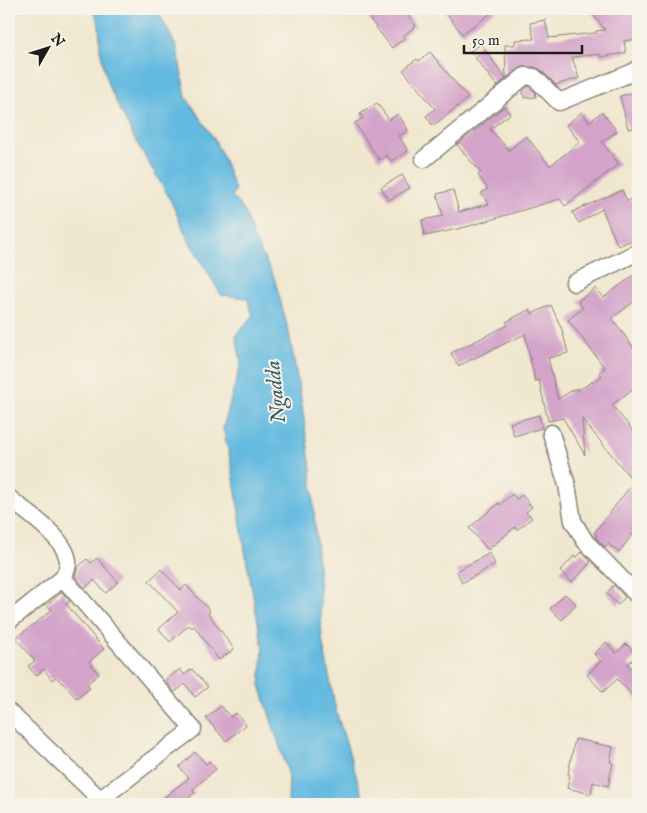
<svg xmlns="http://www.w3.org/2000/svg" width="647" height="813" font-family="'IM FELL English',serif">
<rect width="100%" height="100%" fill="#f7f3e8"/>
<filter id="ink" filterUnits="userSpaceOnUse"><feTurbulence type="fractalNoise" baseFrequency=".02" numOctaves="2"/><feDisplacementMap in="SourceGraphic" scale="10" xChannelSelector="R" yChannelSelector="G"/><feConvolveMatrix kernelMatrix="1 2 1 2 8 2 1 2 1" color-interpolation-filters="sRGB"/></filter>
<filter id="wash" filterUnits="userSpaceOnUse"><feTurbulence type="fractalNoise" baseFrequency=".0096" numOctaves="4" result="noise"/><feDisplacementMap in="SourceGraphic" scale="20" xChannelSelector="R" yChannelSelector="G"/><feGaussianBlur stdDeviation="1.12" result="paint"/><feColorMatrix in="noise" values="0 0 0 0 0 0 0 0 0 0 0 0 0 0 0 0 0 1.4 0 .05"/><feComposite in="paint" operator="in"/></filter>
<g filter="url(#wash)">
<rect width="100%" height="100%" fill="#f0e7cf"/>
<path fill="#63bae0" stroke="#406b7e" d="M93,9H157L177,48L186,97L213,137L222,155L235,190L232,196L245,212L253,237L274,277L289,333L302,405L311,469L319,579L322,639L336,711L365,804H288L289,776L260,685L263,649L247,563L232,467L223,428L241,363L236,335L253,316L247,298L221,295L188,239L169,197L134,138L108,85L100,49L99,24Z"/>
<g id="blocks">
<g fill="#d3a3c9">
<path d="M362,9H403L416,26L403,36L405,38L392,48Z"/>
<path d="M443,9H497L462,34Z"/>
<path d="M589,9H638V39L624,41L626,53L600,57V54L572,57L579,78L556,85L541,70L535,67H522L506,78L505,45H515V40L534,39L530,23L545,20L549,38L596,33V31L605,30Z"/>
<path d="M481,44L506,79L497,86L470,51Z"/>
<path d="M430,52L468,98L433,126L426,116L435,109L403,70L417,59L419,61Z"/>
<path d="M528,86L535,92L536,97L524,98L523,91Z"/>
<path d="M638,92V127L628,129L620,96Z"/>
<path d="M377,103L389,120L398,114L408,130L399,136L408,151L391,161L387,155L379,160L355,123L363,118L360,114Z"/>
<path d="M505,106L510,114L490,129L509,150L526,136L550,166L580,142L566,125L582,112L589,122L602,112L617,131L602,142L619,164L565,206L560,199L466,227L425,236L422,220L443,216L437,194L453,190L459,212L489,204L481,193L488,189L478,175L481,173L457,145Z"/>
<path d="M402,175L410,188L389,200L381,187Z"/>
<path d="M622,190L627,201L638,196V238L618,246L602,209L579,223L572,212Z"/>
<path d="M638,272V299L612,318L638,354V385L612,405L638,437V527L619,552L608,544L605,547L595,537L597,535L594,533L634,482L582,419L585,455L563,418L548,421L539,380L535,381L525,334L458,366L451,353L508,325L506,322L530,309L532,314L551,305L562,330L568,353L548,358L558,399L576,388L577,391L602,376L599,372L605,368L568,320L583,308L578,301L596,288L603,298Z"/>
<path d="M539,415L542,428L514,436L510,423Z"/>
<path d="M512,494L517,499L522,495L532,507L526,512L532,518L517,530L515,527L488,550L469,528L499,503L500,505Z"/>
<path d="M582,552L591,562L572,582L560,571L574,556L576,558Z"/>
<path d="M490,553L495,564L462,583L457,571Z"/>
<path d="M97,558L118,582L106,593L94,580L85,588L75,576L78,567L87,559L91,563Z"/>
<path d="M161,569L181,590L186,585L210,611L208,613L234,649L219,660L194,626L192,628L189,625L170,642L159,629L178,612L149,581Z"/>
<path d="M614,585L625,597L618,605L606,593Z"/>
<path d="M62,592L70,601L66,604L104,649L89,662L99,674L87,684L90,688L77,699L63,683H62L56,677L52,680L44,669L36,676L28,666L35,661L16,638L52,610L47,605Z"/>
<path d="M565,594L576,604L562,620L550,609Z"/>
<path d="M606,642L616,653L626,644L637,655L628,664L638,675V701L617,679L603,692L587,675L601,661L594,654Z"/>
<path d="M180,669L184,675L192,669L208,687L195,697L185,684L175,692L165,681Z"/>
<path d="M221,706L230,717L236,713L246,725L226,741L206,718Z"/>
<path d="M575,739L613,747L610,762L613,763L608,786L593,782L591,794L567,788L570,775L568,774Z"/>
<path d="M195,752L206,764L209,761L216,769L192,790L195,793L181,804H155L189,778L179,767Z"/>
</g>
</g>
</g>
<g filter="url(#ink)">
<use href="#blocks" fill-opacity="0" stroke="#868276" stroke-width="1"/>
<g fill="none" stroke-linecap="round" stroke-linejoin="round">
<g stroke="#868276" stroke-width="19">
<g id="street">
<path d="M424,159L525,76L534,77L559,102L631,73L638,69"/>
<path d="M574,283L638,252"/>
<path d="M551,433L567,485L573,521L585,541L638,596"/>
<path d="M9,498C26,512 68,539 68,563C68,568 65,574 63,578"/>
<path d="M9,621L63,578L193,729L94,804"/>
<path d="M9,712L100,799"/>
</g>
</g>
<use href="#street" stroke="#fff" stroke-width="16"/>
</g>
</g>
<g text-anchor="middle" stroke-width="4" stroke-linejoin="round" paint-order="stroke">
<g font-size="21" font-style="italic" fill="#385b6a" stroke="#f7f3e8">
<text transform="translate(275 392) rotate(-96)" y="7">Ngadda</text>
</g>
</g>
<rect width="647" height="813" fill="none" stroke="#f7f3e8" stroke-width="30"/>
<g transform="translate(48 48) rotate(51)" stroke="#f7f3e8" stroke-width="4" paint-order="stroke">
<path d="M0-4L9 19L0 12L-9 19Z" fill="#1c1c1c"/>
<text y="-8" font-size="14" font-weight="bold" text-anchor="middle" fill="#1c1c1c">N</text>
</g>
<path d="M464 45v8h118v-8" fill="none" stroke="#1c1c1c" stroke-width="2.5"/>
<text x="472" y="45" font-size="15" fill="#1c1c1c" stroke="#f7f3e8" stroke-width="4" paint-order="stroke">50 m</text>
</svg>
